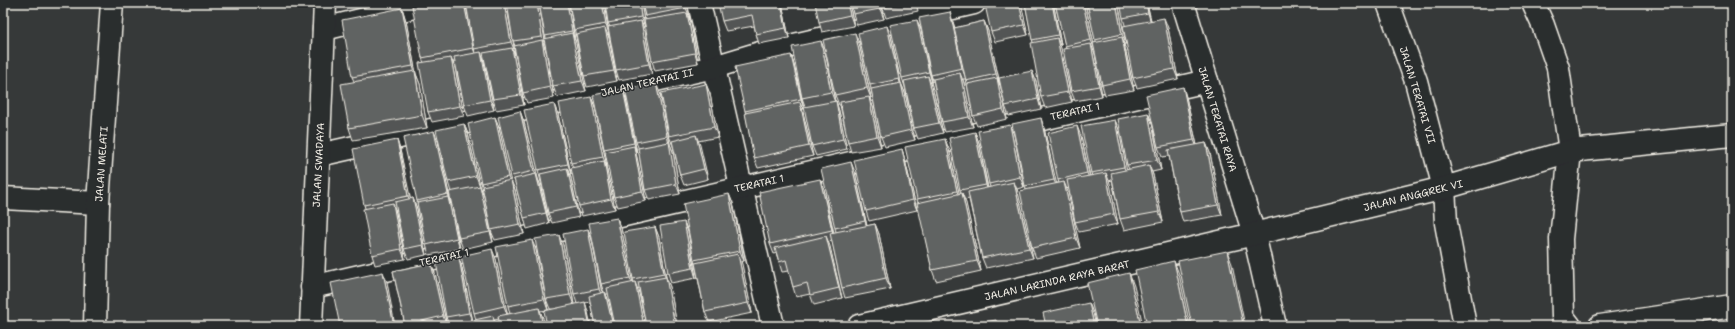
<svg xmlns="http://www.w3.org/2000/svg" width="1735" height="329" font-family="'Shantell Sans',sans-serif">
<rect width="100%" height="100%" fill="#363939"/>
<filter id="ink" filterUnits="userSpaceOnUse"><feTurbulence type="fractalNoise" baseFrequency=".025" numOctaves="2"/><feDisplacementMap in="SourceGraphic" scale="8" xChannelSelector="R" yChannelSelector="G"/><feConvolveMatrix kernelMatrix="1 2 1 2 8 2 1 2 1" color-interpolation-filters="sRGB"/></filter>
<g filter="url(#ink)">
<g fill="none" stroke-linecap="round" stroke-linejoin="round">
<g stroke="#f4f1e8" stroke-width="25">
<g id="minor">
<path d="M699,3L773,326"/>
<path d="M1183,3L1254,234L1275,326"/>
<path d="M1388,3L1416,81L1444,188L1446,223L1465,326"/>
<path d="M1533,3L1543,25L1558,68L1570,151L1561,239L1563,317L1570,326"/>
<path d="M324,29L430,3"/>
<path d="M319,155L714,67L760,53L974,3"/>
<path d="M3,198L98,203"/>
<path d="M312,287L1207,81"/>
<path d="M95,326L98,203L112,3"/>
<path d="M311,326L325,3"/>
<path d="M859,326L1254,234L1444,188L1570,151L1732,135"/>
<path d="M1600,326L1732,306"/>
</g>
</g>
<use href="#minor" stroke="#2a2d2e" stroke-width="22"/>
</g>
<g fill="#535554" stroke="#f4f1e8" fill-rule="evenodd">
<path d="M425,3H465L470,27L506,3L515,52L514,53L516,58L524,105L496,110L493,99L484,58H483L484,62L494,110L468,116L464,105L455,62H453L455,68L464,116L432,122L428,112L424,63L422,58Z"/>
<path d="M539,3H569L575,41L586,91L557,97L553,86L546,47H545L546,51L554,98L527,103L523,93L515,46L513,41L539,3L544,39L546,38Z"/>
<path d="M569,3H604L608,27H610L608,23L641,3L645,27H643L645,31L652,74L619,80L616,70L609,34L608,35L609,38L617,81L587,87L584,76Z"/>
<path d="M642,3H687L690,18H689L691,23L698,63L655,71L652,61L646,20Z"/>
<path d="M782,3L789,38L759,44L756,34L754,26L726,31L722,21Z"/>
<path d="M849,3L854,26L822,32L819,22Z"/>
<path d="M880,3L884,19L857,25L853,14Z"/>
<path d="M881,3H916L918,11L886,18Z"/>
<path d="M919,3H935L920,6Z"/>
<path d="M993,3H1020L1028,35L995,42L991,32Z"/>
<path d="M1025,3H1053L1054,7L1061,45H1060L1072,102L1045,108L1041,97L1033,43Z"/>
<path d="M1055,3H1085L1095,50L1093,51L1095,54L1102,96L1075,101L1071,91L1066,49Z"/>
<path d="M1087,3H1118L1126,44H1124L1125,48L1134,90L1105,95L1102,85L1096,42Z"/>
<path d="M1147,3L1151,20L1168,28L1178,79L1137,88L1133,78L1125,25L1123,18Z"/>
<path d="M402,8L406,21L416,74L420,84L427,128L353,140L349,128L354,81L352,77Z"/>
<path d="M984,21L988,31L1000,84H999L1007,119L977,126L973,116L967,84L966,79H963L964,83L973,127L945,132L942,122L933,80L931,75L953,22L955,28Z"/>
<path d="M921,30L932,82H931L943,133L918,139L914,128L905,87L902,78Z"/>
<path d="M891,36L901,83L905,93L915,140L885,147L881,137L871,89L870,85Z"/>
<path d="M859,43L871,98H870L873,107L881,147L851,152L848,142L840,105H839L835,95Z"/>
<path d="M825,51L835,101H836L839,111L847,149L816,156L812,146L805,106L802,98Z"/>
<path d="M791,55L794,65L804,109H802L813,156L758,168L754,158L745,111Z"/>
<path d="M1032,71L1036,81L1041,109L1009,116L1005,106Z"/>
<path d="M706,84L710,94L718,137L698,141L708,179L684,185L680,175L673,146L669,136Z"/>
<path d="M1183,87L1186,97L1197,145L1206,143L1210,153L1222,215L1183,222L1180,212L1169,156L1162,157L1158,147Z"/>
<path d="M623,89L626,99L637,153L636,154L646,201L618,207L614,197L606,152L604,149Z"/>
<path d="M660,93L670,144L673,152L680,194L649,200L645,190L638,147L636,142Z"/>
<path d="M591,97L595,107L607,167H606L607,171L615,209L582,216L579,206L573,167L571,163Z"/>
<path d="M520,111L524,122L538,179L540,184L549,223L527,229L524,218L515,182L512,176Z"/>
<path d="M1148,113L1152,123L1161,170L1152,172L1153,175L1163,222L1124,230L1120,219L1112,180L1109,181L1118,224L1079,232L1075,222L1069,188L1066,189L1080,248L1036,258L1032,248L1026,190L1025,186L1044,128L1056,183H1059L1058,180L1081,136L1090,176H1092L1091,173L1115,120L1119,130L1126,170L1129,169L1127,165Z"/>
<path d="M558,114L571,174H570L571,178L579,217L552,223L548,213L540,178L538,170Z"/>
<path d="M495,117L499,127L510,180L515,190L524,234L495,240L491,231L493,242L463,249L459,238L451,192L448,182L464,124L468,134L480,186L484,196L490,227L483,188L481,183Z"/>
<path d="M975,132L979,143L988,188L990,187L989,184L1014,135L1024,187L1017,189L1033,258L986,268L982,258L969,199L965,200L981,271L936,281L932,270L918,203L917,199L949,149L959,194H961L960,190Z"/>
<path d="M397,140L400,150L410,199L413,198L417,209L426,255L408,259L404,249L397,209L395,210L396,213L405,259L375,265L372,255L365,208L364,205Z"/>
<path d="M438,141L460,249L429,255L426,245L417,201Z"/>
<path d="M902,149L905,160L917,210L869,221L866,211Z"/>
<path d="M855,172L867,226L875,224L879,234L890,289L845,298L842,288L832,241L828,242L842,298L814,305L810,294L796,297L793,287L789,271L782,272L779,262L776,253L774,254L770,244L824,189L834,233L836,232L835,228Z"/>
<path d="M729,194L733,204L744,261L741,262L752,313L709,322L705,312L694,260Z"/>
<path d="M617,218L621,228L632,283H634L633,279L655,227L659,237L666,277L670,287L677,326H646L639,288L637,289L639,293L606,294L609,302L614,326H595L590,302L585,303L588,312L550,309L546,299L563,245L574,304H577L574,294L588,229L592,239ZM592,242L601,284L604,293H602Z"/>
<path d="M684,222L688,232L696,278L671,283L668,273Z"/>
<path d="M536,250L548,310L540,311L543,318L499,319L494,320L497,326H449L446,317L462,268L473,321L476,320L474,313L496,259L507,314H510L508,306Z"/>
<path d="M431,263L435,273L447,326H405L393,271Z"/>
</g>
<g fill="#444545" stroke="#f4f1e8">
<path d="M464,3H465L466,6L475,49H474L477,58L473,48Z"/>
<path d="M504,3H506L515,52L511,42Z"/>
<path d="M537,3H539L546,47L542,37Z"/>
<path d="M567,3H569L575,41L572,31Z"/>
<path d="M602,3H604L609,34L606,24Z"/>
<path d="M639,3H641L645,27L641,17Z"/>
<path d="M685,3H687L690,18L686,8Z"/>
<path d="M781,3H782L789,38L786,28Z"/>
<path d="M847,3H849L854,26L850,15Z"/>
<path d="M879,3H880L884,19L880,9Z"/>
<path d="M1019,3H1020L1022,7L1028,35L1024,25Z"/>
<path d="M1052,3H1053L1054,7L1061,45L1058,35Z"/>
<path d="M1083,3H1085L1095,50L1091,40Z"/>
<path d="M1116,3H1118L1126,44L1122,34Z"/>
<path d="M1146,3H1147L1151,23L1148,13Z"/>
<path d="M402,8L406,21L416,74L420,84L427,128L422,115L416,76L413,66Z"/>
<path d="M950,12L953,22L966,79L962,68Z"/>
<path d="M687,13L691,23L698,63L695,53Z"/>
<path d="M1164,18L1168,28L1178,79L1174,69Z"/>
<path d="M917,20L921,30L932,82L929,72Z"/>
<path d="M641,21L645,31L652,74L649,64Z"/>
<path d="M984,21L988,31L1000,84L996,74Z"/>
<path d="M887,26L891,36L902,89L899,79Z"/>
<path d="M605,28L609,38L617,81L614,71Z"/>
<path d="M572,33L576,43L586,91L582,81Z"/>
<path d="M855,33L859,43L871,98L867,88Z"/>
<path d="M1122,37L1125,48L1134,90L1130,79Z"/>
<path d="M1057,38L1061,48L1072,102L1068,92Z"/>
<path d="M542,40L546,51L554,98L550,87Z"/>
<path d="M821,41L825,51L835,102L831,92Z"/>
<path d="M1091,44L1095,54L1102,96L1099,86Z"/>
<path d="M512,48L516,58L524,105L521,95Z"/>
<path d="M481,52L484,62L494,110L490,100Z"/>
<path d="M791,55L794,65L804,109L801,99Z"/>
<path d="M451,58L455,68L464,116L460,106Z"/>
<path d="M1032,71L1036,81L1041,109L1038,99Z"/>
<path d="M960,73L964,83L973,127L969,117Z"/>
<path d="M928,76L932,86L943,133L939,123Z"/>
<path d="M997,78L1001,88L1007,119L1003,109Z"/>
<path d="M656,83L660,93L670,144L673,152L680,194L676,184L669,144L667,136Z"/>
<path d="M901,83L905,93L915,140L911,130Z"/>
<path d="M706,84L710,94L718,137L714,127Z"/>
<path d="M1183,87L1186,97L1198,150L1194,140Z"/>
<path d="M623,89L626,99L637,153L634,143Z"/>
<path d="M591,97L595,107L607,167L603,157Z"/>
<path d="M869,97L873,107L881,147L877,136Z"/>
<path d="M836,101L839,111L847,149L843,139Z"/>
<path d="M800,102L803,112L813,156L809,146Z"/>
<path d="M554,104L558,114L571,174L568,164Z"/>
<path d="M520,111L524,122L538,179L540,184L549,223L546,213L537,177L534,171Z"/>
<path d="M1148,113L1152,123L1161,170L1157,160Z"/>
<path d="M495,117L499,127L512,187L508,177Z"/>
<path d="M1041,118L1044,128L1058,190L1054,180Z"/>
<path d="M1115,120L1119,130L1128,177L1124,167Z"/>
<path d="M464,124L468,134L480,186L476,176Z"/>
<path d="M1010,125L1014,135L1024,187L1020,177Z"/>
<path d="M1077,126L1081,136L1091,183L1087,173Z"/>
<path d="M434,131L438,141L451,204L448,194Z"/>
<path d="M975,132L979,143L989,195L986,185Z"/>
<path d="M696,135L700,145L708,179L704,169Z"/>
<path d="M945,139L949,149L961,201L957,191Z"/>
<path d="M397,140L400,150L412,206L408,196Z"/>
<path d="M1206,143L1210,153L1222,215L1218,205Z"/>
<path d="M634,146L637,157L646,201L642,191Z"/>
<path d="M902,149L905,160L917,210L913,200Z"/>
<path d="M604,161L607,171L615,209L611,199Z"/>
<path d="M851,162L855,172L868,231L865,221Z"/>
<path d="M1149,165L1153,175L1163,222L1159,212Z"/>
<path d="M567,168L571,178L579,217L576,207Z"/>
<path d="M1106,173L1110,183L1118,224L1114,214Z"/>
<path d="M820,179L824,189L835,241L832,230Z"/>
<path d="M511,180L515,190L524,234L520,224Z"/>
<path d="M1014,182L1018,192L1033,258L1029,248Z"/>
<path d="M1064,182L1068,192L1080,248L1076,238Z"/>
<path d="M480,186L484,196L493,242L490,232Z"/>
<path d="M962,193L966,203L981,271L977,261Z"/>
<path d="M729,194L733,204L744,261L740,251Z"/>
<path d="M448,197L452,207L460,249L457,238Z"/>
<path d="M413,198L417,209L426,255L423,245Z"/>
<path d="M393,203L396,213L405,259L401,249Z"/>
<path d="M617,218L621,228L634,288L630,278Z"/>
<path d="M684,222L688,232L696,278L693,268Z"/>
<path d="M875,224L879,234L890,289L886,278Z"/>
<path d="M655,227L659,237L666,277L670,287L677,326H675L667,283L664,273Z"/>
<path d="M588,229L592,240L603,299L599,289Z"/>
<path d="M559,235L563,245L574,305L570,295Z"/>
<path d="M826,236L830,246L842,298L839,288Z"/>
<path d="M532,240L536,250L548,310L544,299Z"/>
<path d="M492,249L496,259L508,317L504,306Z"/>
<path d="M1227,251L1232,264L1245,326H1243V324Z"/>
<path d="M738,254L742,264L752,313L748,303Z"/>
<path d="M459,258L462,268L473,323L469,313Z"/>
<path d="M1174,261L1179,274L1190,326H1188Z"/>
<path d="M431,263L435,273L447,326L443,316Z"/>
<path d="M383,272L387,282L395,326H394Z"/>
<path d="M1129,273L1134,286L1143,326H1141Z"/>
<path d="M635,282L639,293L646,326H644Z"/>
<path d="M605,292L609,302L614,326H613Z"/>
<path d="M585,302L588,312L591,326H590Z"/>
<path d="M1089,303L1093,313L1096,326H1094Z"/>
<path d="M539,308L543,318L545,326H543Z"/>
</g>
<g fill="#616362" stroke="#f4f1e8">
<path d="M425,3H464L473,48L422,58L412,6Z"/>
<path d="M466,3H504L511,42L474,49Z"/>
<path d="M507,3H537L542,37L513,41Z"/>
<path d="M539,3H567L572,31L545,36Z"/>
<path d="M569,3H602L606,24L574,30Z"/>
<path d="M605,3H639L641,17L608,23Z"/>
<path d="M642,3H685L686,8L645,16Z"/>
<path d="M718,3H781L786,28L756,34L752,15L722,21Z"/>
<path d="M815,3H847L850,15L819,22Z"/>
<path d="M851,3H879L880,9L853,14Z"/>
<path d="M881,3H904L882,8Z"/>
<path d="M993,3H1019L1024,25L991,32L985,5Z"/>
<path d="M1025,3H1052L1058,35L1032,40Z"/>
<path d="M1055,3H1083L1091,40L1065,46Z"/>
<path d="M1087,3H1116L1122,34L1095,40Z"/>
<path d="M1120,3H1146L1148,13L1123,18Z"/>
<path d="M402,8L413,66L352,77L342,20Z"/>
<path d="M950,12L962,68L931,75L919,18Z"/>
<path d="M687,13L695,53L652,61L644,20Z"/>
<path d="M1164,18L1174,69L1133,78L1123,26Z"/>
<path d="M917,20L929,72L902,78L890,25Z"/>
<path d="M641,21L649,64L616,70L608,27Z"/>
<path d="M984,21L996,74L966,81L954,28Z"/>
<path d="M887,26L899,79L870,85L858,33Z"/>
<path d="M605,28L614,71L584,76L576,34Z"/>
<path d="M572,33L582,81L553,86L544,39Z"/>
<path d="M855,33L867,88L835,95L823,40Z"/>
<path d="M1122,37L1130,79L1102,85L1093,43Z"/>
<path d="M1057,38L1068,92L1041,97L1031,43Z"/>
<path d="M542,40L550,87L523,93L514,46Z"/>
<path d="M821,41L831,92L802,98L792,47Z"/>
<path d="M1091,44L1099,86L1071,91L1063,49Z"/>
<path d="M512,48L521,95L493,99L483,53Z"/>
<path d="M481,52L490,100L464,105L454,57Z"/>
<path d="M791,55L801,99L745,111L735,67Z"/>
<path d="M451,58L460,106L428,112L419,63Z"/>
<path d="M415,71L422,115L349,128L341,84Z"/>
<path d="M1032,71L1038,99L1005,106L999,78Z"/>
<path d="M960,73L969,117L942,122L933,79Z"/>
<path d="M928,76L939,123L914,128L904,81Z"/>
<path d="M997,78L1003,109L973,116L967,84Z"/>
<path d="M656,83L667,136L636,142L625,89Z"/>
<path d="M901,83L911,130L881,137L871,89Z"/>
<path d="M706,84L714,127L669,136L661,93Z"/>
<path d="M1183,87L1194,140L1158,147L1146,95Z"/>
<path d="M623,89L634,143L604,149L593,95Z"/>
<path d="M591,97L603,157L571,163L559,103Z"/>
<path d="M869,97L877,136L848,142L840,102Z"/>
<path d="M836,101L843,139L812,146L804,107Z"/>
<path d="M800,102L809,146L754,158L745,113Z"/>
<path d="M554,104L568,164L538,170L524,110Z"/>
<path d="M520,111L534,171L512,176L498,117Z"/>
<path d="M1148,113L1157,160L1127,165L1118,119Z"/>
<path d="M495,117L508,177L481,183L468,124Z"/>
<path d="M1041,118L1054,180L1025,186L1012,124Z"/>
<path d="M1115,120L1124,167L1091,173L1081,126Z"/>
<path d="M464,124L476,176L448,182L436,130Z"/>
<path d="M1010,125L1020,177L989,184L978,131Z"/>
<path d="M1077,126L1087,173L1058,180L1048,133Z"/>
<path d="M434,131L448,194L417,201L403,138Z"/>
<path d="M975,132L986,185L960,190L949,138Z"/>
<path d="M696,135L704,169L680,175L672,141Z"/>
<path d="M945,139L957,191L917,199L905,147Z"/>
<path d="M397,140L408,196L364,205L353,149Z"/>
<path d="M669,142L676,184L645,190L638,148Z"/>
<path d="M1206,143L1218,205L1180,212L1168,150Z"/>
<path d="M634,146L642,191L614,197L605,152Z"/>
<path d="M902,149L913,200L866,211L854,160Z"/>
<path d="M604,161L611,199L579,206L571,168Z"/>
<path d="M851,162L865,221L835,228L821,169Z"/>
<path d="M1149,165L1159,212L1120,219L1111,173Z"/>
<path d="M567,168L576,207L548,213L540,174Z"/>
<path d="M1106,173L1114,214L1075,222L1067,180Z"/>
<path d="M536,174L546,213L524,218L514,179Z"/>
<path d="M820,179L832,230L770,244L759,192Z"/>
<path d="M511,180L520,224L491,230L482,186Z"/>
<path d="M1014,182L1029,248L982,258L968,192Z"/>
<path d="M1064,182L1076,238L1032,248L1020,191Z"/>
<path d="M480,186L490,232L459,238L449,192Z"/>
<path d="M962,193L977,261L932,270L917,203Z"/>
<path d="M729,194L740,251L694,260L683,204Z"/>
<path d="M448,197L457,238L426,245L417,203Z"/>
<path d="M413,198L423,245L404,249L395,202Z"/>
<path d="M393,203L401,249L372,255L363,209Z"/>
<path d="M617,218L630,278L601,284L589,223Z"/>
<path d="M684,222L693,268L668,273L660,226Z"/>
<path d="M875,224L886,278L842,288L830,233Z"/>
<path d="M655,227L664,273L633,279L624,232Z"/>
<path d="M588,229L599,289L574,294L563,234Z"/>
<path d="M559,235L570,295L546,299L535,239Z"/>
<path d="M826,236L839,288L810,295L807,283L793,287L786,260L779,262L775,248Z"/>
<path d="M532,240L544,299L508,306L496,247Z"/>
<path d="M492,249L504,306L474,313L461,256Z"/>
<path d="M1227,251L1243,324L1235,326H1192L1178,261Z"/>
<path d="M738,254L748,303L705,312L695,263Z"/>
<path d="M459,258L469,313L446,317L436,262Z"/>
<path d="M1174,261L1188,326H1147L1135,270Z"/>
<path d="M431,263L443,316L405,325L393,271Z"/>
<path d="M383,272L394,326H340L331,283Z"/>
<path d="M1129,273L1141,326H1097L1087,283Z"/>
<path d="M666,277L675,326H646L638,282Z"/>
<path d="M635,282L644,326H615L607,288Z"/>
<path d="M605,292L613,326H595L589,296Z"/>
<path d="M585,302L590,326H547L544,311Z"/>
<path d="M1089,303L1094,326H1046L1043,313Z"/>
<path d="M539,308L543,326H500L498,316Z"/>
<path d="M493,316L495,326H452L451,325Z"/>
<path d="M996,320L997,326H964Z"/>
<path d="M446,321L447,326H425Z"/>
</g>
</g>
<g text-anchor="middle" stroke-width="3" stroke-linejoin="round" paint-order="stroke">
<g font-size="10" fill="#f4f1e8" stroke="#2a2d2e">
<text transform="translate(647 82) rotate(-13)" y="4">JALAN TERATAI II</text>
<text transform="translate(1418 95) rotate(73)" y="4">JALAN TERATAI VII</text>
<text transform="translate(1075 111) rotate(-13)" y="4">TERATAI 1</text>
<text transform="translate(1218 119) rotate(73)" y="4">JALAN TERATAI RAYA</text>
<text transform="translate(101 164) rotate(-86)" y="4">JALAN MELATI</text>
<text transform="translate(318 165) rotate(-87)" y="4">JALAN SWADAYA</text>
<text transform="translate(759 183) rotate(-13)" y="4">TERATAI 1</text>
<text transform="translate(1413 195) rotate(-14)" y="4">JALAN ANGGREK VI</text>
<text transform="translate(444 257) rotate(-13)" y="4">TERATAI 1</text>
<text transform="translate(1057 280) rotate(-13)" y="4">JALAN LARINDA RAYA BARAT</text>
</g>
</g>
<rect width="1735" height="329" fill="none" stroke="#2a2d2e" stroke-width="16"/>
<rect x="8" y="8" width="1719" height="313" fill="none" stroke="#f4f1e8" stroke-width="1.5" filter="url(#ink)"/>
</svg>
